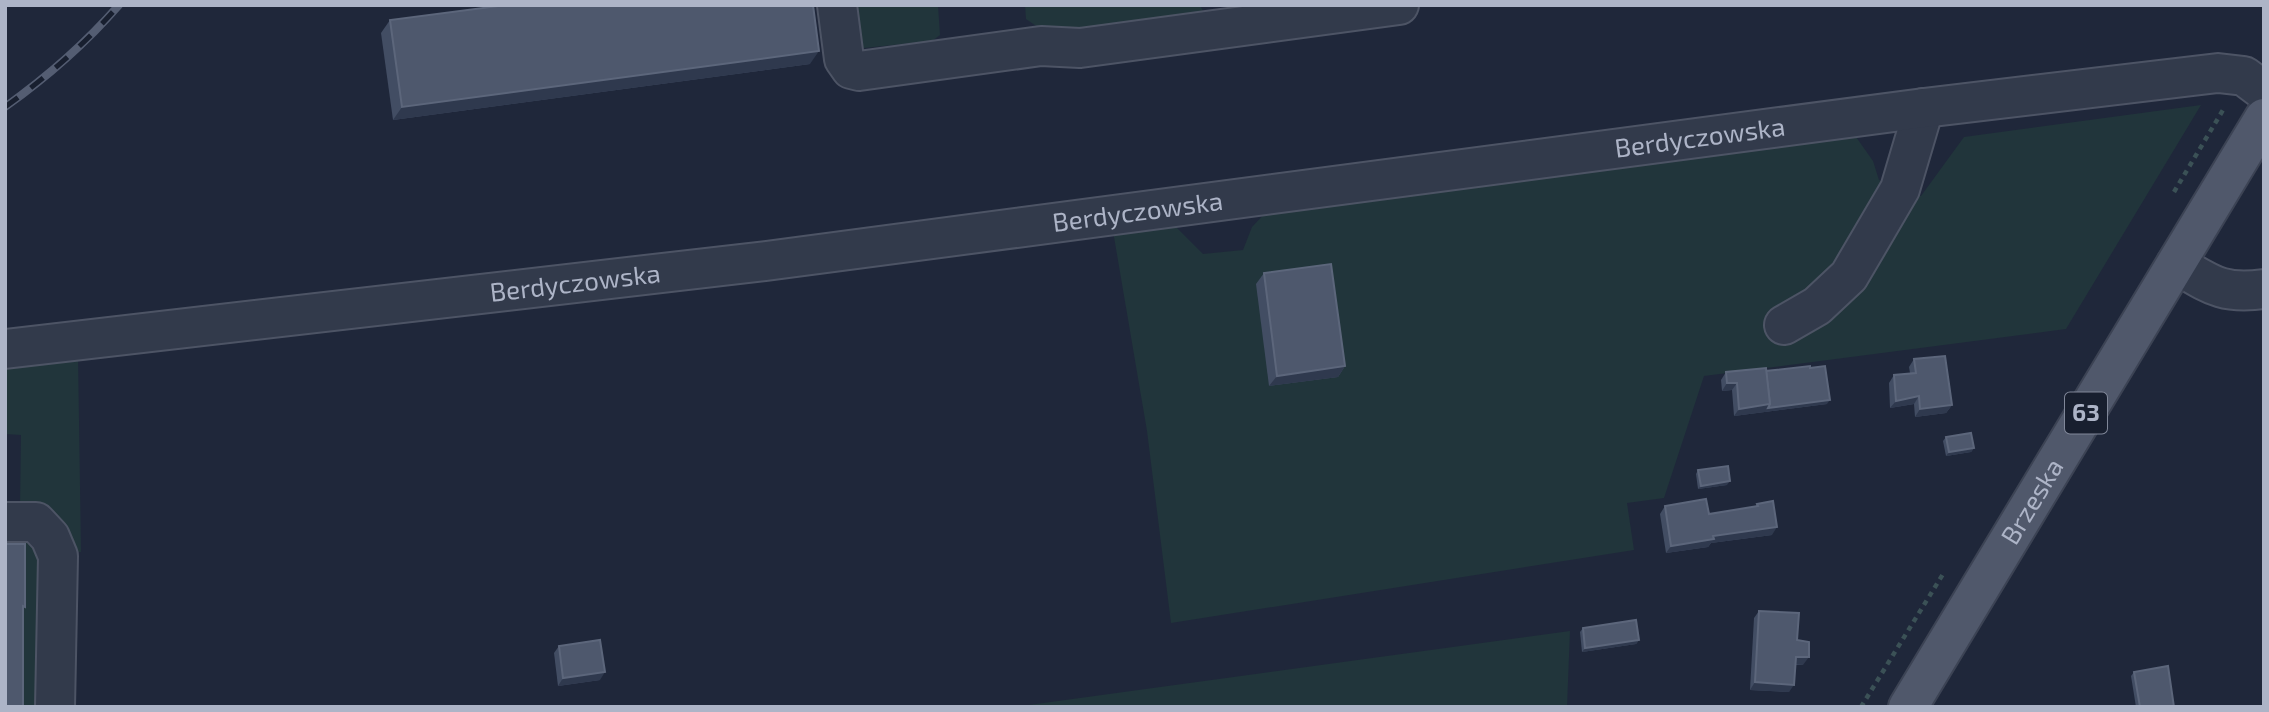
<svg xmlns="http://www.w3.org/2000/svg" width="2269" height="712" font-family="'Exo 2',sans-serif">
<rect width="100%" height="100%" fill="#1f273a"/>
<g fill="#21353b">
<path d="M853,5H938L940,35L932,41L864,48L860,46Z"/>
<path d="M1025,5H1200L1204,13L1053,33L1042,30L1026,19Z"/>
<path d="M2201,105L2066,329L1704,376L1664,498L1627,503L1634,550L1171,623L1147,431L1113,231L1173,224L1203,254L1243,250L1252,227L1268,210L1854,134L1873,161L1879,180L1921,196L1964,137Z"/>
<path d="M78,355L81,552L68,551L20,509L21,435L5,434V365Z"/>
<path d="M5,533H13L41,549L43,707H16Z"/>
<path d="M1570,631L1567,707H1015Z"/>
</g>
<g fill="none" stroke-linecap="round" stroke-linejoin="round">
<g stroke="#4d5465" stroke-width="42">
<g id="minor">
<path d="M837,5L844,59L851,69L859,71L1041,46L1080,48L1399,5"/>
<path d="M2176,264C2210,284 2222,295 2264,289"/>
<path d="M1784,325L1817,306L1849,276L1900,189L1924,108"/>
<path id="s1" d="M5,349L766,261L1924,108L2218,73L2244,76L2264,91"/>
<path d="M5,522H36L50,537L58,556L55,707"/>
</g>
</g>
<g stroke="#3c4354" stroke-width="42">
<g id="major">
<path id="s2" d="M1908,707L2264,118"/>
</g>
</g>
<g stroke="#3b5156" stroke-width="4.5" stroke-dasharray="5 5" stroke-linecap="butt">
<path d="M2174,192L2223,110"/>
<path d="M1861,707L1943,574"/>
</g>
<use href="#minor" stroke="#323a4b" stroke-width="38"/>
<use href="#major" stroke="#50586b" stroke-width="38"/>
<g stroke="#545d72" stroke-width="8">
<path id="rail" d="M5,107C47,77 85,44 119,5"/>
</g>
<use href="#rail" stroke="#181f2f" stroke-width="5" stroke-dasharray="16" stroke-linecap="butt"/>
</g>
<g fill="#424d63">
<path d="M390,20L810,64L393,120L381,33Z"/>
<path d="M1264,273L1345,366L1338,377L1269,386L1256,284Z"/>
<path d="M1914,359L1952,405L1946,413L1915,417L1914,404L1890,408L1889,383L1894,375L1910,373L1909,367Z"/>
<path d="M1810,368L1827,404L1734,416L1732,390L1722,391L1721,380L1726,372L1766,371Z"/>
<path d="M1946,437L1974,448L1971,452L1946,456L1943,441Z"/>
<path d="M1698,470L1727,485L1698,489L1696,474Z"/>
<path d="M1757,504L1772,535L1711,543L1708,547L1666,553L1660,514L1665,506L1709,514L1755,507Z"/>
<path d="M1759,611L1797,640L1803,665H1796L1789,692L1750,690L1754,618Z"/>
<path d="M1583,628L1639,640L1636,644L1582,652L1580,632Z"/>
<path d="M559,646L600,680L558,686L554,653Z"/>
<path d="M2134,672L2174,707H2136L2131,676Z"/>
</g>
<g fill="#2f394e">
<path d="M819,51L810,64L393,120L402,107Z"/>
<path d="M1345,366L1338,377L1269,386L1277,376Z"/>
<path d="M1727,383H1737L1732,390L1722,391Z"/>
<path d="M1919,396L1914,404L1890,408L1896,401Z"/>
<path d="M1830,400L1827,404L1734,416L1739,409L1770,404Z"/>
<path d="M1952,405L1946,413L1915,417L1920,409Z"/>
<path d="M1974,448L1971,452L1946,456L1949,452Z"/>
<path d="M1730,481L1727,485L1698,489L1701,486Z"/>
<path d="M1777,527L1772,535L1711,543L1708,547L1666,553L1671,546L1713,536Z"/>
<path d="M1639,640L1636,644L1582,652L1585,648Z"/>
<path d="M1796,657H1809L1803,665L1791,664Z"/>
<path d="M605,672L600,680L558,686L563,678Z"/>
<path d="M1755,682L1794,685L1789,692L1750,690Z"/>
</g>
<g fill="#4e586d" stroke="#5c667b" stroke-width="2">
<path d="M506,5H813L819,51L402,107L390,20Z"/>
<path d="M1331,264L1345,366L1277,376L1264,273Z"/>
<path d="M1945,356L1952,405L1920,409L1919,396L1896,401L1894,375L1916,373L1914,359Z"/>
<path d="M1810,366V368L1825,366L1830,400L1768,408L1770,404L1766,371Z"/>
<path d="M1766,368L1770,404L1739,409L1737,383H1727L1726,372Z"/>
<path d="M1971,433L1974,448L1949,452L1946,437Z"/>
<path d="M1728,466L1730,481L1701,486L1698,470Z"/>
<path d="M1706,499L1709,514L1758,506L1757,504L1773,501L1777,527L1713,536L1714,539L1671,546L1665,506Z"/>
<path d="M5,544H25V607L23,606V707H5Z"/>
<path d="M1759,611L1799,613L1797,640L1809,642V657H1796L1794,685L1755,682Z"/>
<path d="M1636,620L1639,640L1585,648L1583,628Z"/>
<path d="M600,640L605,672L563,678L559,646Z"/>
<path d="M2168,666L2174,707H2140L2134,672Z"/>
</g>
<g text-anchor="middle" stroke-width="6" stroke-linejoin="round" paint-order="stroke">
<rect fill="#181f2f" stroke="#808799" stroke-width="2" x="2065" y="392.5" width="42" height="41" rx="5"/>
<g font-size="24" font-weight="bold" fill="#adb4c7">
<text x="2086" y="421">63</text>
</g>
<g font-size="26" fill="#adb4c7" stroke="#181f2f">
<text dy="9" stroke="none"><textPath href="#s1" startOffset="1708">Berdyczowska</textPath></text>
<text dy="9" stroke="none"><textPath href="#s1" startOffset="1141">Berdyczowska</textPath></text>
<text dy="9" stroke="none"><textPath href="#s1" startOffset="574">Berdyczowska</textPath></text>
<text dy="9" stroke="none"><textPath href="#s2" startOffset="240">Brzeska</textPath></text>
</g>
</g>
<rect width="2269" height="712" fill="none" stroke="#adb4c7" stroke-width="14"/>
</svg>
